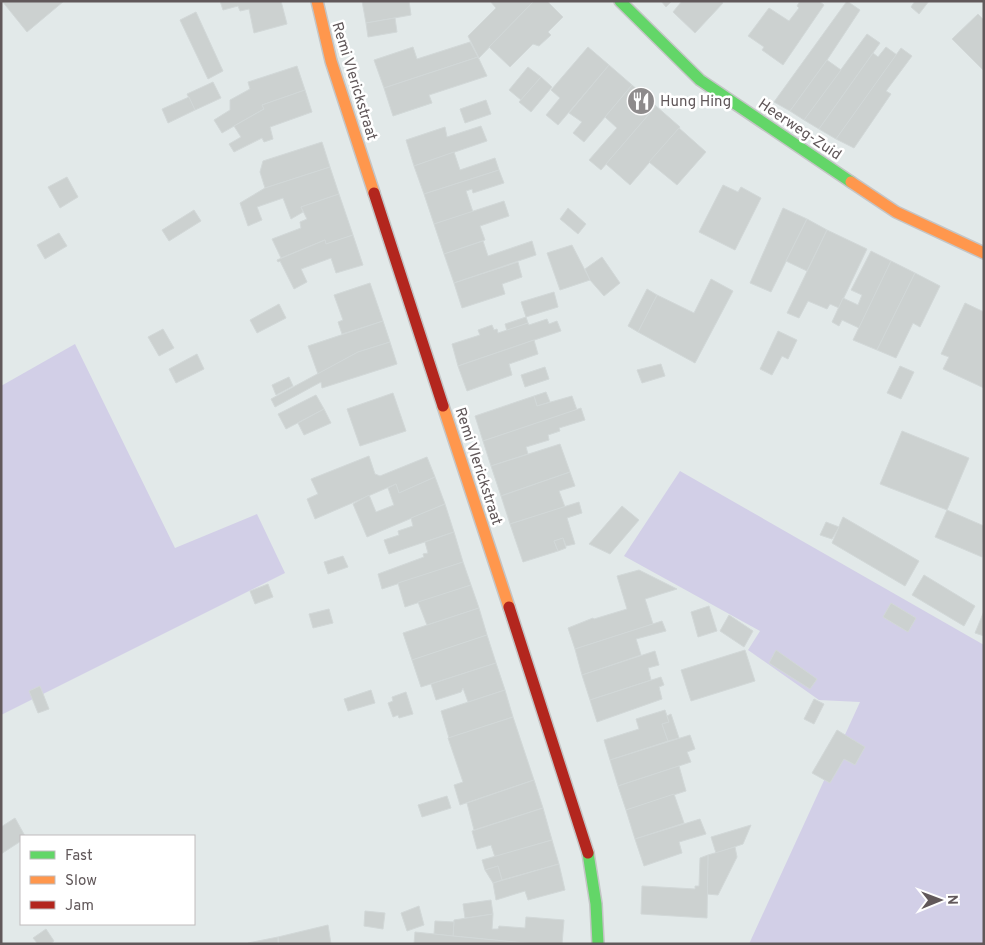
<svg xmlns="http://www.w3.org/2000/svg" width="985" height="945" font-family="Overpass,sans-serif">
<rect width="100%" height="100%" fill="#e2e9e9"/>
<g fill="#d2cfe7">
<path d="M75,344L175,548L257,514L285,573L1,715V386Z"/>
<path d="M680,471L984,645V944H749L860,702L819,700L748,650L760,631L624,556Z"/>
</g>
<g fill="#ccd1d0" stroke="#d2d8d8">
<path d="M2,1H64L27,32Z"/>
<path d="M220,1H281L287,24L254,33L249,9L240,11L238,6L223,10Z"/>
<path d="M362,1H409L411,15L366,23Z"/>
<path d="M490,1H534L479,58L468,36L496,8Z"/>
<path d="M534,1H547L563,17L548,32L551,35L539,46L533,44L510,67L489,47Z"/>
<path d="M661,1H672L666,7Z"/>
<path d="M682,1H721L723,3L695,33L673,12Z"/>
<path d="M800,1H819L824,5L783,65L762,50L764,47L748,36L769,8L789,21L799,8L797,6Z"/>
<path d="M847,1L860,10L827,60L790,111L774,102Z"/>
<path d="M915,1H929L919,14L911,7Z"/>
<path d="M196,12L223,71L208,79L180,20Z"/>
<path d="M978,14L984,20V71L952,39Z"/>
<path d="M395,18L397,32L368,37L366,23Z"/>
<path d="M867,34L880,43L819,129L804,120Z"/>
<path d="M470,42L478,57L384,88L374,60L413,47L417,59Z"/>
<path d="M588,47L609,65L558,125L546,115L560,98L551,90Z"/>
<path d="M886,47L897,55L836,139L819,129L873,53L878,57Z"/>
<path d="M901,48L912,56L886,91L891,94L854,148L836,139Z"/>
<path d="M478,57L487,76L429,95L432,103L393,116L384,88Z"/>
<path d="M827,60L841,70L804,120L790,111Z"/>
<path d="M609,65L632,85L584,142L573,133L582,122L569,113Z"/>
<path d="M297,66L305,90L262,105L264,109L222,133L214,120L230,110V100L250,89L248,82Z"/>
<path d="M528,67L541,77L521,100L509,90Z"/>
<path d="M541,77L552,87L531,112L519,102Z"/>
<path d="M213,82L221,98L195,110L187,94Z"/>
<path d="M632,85L656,106L601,170L589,160L617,128L605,117Z"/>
<path d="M305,90L312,112L270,127L273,139L264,142L262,138L234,152L229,144L241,137L234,126L264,109L262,105Z"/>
<path d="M189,97L195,110L168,123L162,109Z"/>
<path d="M486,100L491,114L465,123L460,109Z"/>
<path d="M656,106L680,127L630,185L606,164Z"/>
<path d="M481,126L487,141L414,166L406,140L445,127L447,137Z"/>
<path d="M679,128L706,152L677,185L649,162Z"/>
<path d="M322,142L330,167L265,188L260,172L263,161Z"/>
<path d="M454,152L460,170L495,158L499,170L424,194L414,166Z"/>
<path d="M330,167L339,194L301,207L303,212L291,219L283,198L257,207L262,220L248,226L240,203L265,188Z"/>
<path d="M499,170L504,183L473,193L472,189L466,191L473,212L434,224L424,194Z"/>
<path d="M67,177L78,197L60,208L48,187Z"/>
<path d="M723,185L738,192L741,187L761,198L735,250L699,232Z"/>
<path d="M339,194L353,235L326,244L325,240L281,258L272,239L301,228L300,222L307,219L301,207Z"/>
<path d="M504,201L509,216L480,226L485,240L444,254L434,224Z"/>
<path d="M568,208L586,224L578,234L560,219Z"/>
<path d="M783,208L807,219L771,292L750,283Z"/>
<path d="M194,210L201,221L169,241L162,230Z"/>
<path d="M807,219L827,230L807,271L786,261Z"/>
<path d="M827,230L867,249L839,308L830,304L827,309L808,301L799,318L787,313Z"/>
<path d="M59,233L67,246L45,259L37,245Z"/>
<path d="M353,235L363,265L336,273L331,258L301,269L307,282L294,289L280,261L278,262L277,260L325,240L326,244Z"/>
<path d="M483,241L488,256L532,241L536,255L454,283L444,254Z"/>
<path d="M572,245L590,280L560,290L547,253Z"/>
<path d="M871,251L891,261L859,328L842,320L839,326L832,322L843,298L858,305L862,295L851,290Z"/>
<path d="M602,257L620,283L604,296L590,280L585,269Z"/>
<path d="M891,261L915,273L877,350L853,340Z"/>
<path d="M518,262L522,277L502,284L505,294L462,308L454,283Z"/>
<path d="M915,273L940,286L920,327L913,323L896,358L877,350Z"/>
<path d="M711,279L733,291L695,363L638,332L657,295L694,313Z"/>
<path d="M370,283L383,321L342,334L338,322L343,320L334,295Z"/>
<path d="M647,289L657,295L638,332L628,326Z"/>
<path d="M554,292L558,307L526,317L521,302Z"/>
<path d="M965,303L984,312V388L943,369L949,357L941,354Z"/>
<path d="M279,304L286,318L257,333L250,320Z"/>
<path d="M526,317L528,323L507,331L505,324Z"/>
<path d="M547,319L549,324L557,321L561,331L458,366L452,344L480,335L478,330L492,325L494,330L497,329L498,333L528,323L529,325Z"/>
<path d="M383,321L390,342L358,352L318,374L308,346Z"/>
<path d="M163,329L174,348L159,356L148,337Z"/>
<path d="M778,331L797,340L788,359L782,356L772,375L760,369Z"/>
<path d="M534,340L538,354L509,364L512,375L467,391L458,366Z"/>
<path d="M390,342L397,364L322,388L321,382L275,407L271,399L358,352Z"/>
<path d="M197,354L204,369L176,383L169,369Z"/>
<path d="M661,364L665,376L642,383L637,370Z"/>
<path d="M900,366L914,372L901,399L887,393Z"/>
<path d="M545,367L549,379L525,387L521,375Z"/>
<path d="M289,377L293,386L276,395L272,385Z"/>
<path d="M546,392L550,402L537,406L534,396Z"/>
<path d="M393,393L406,431L360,446L347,409Z"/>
<path d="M316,395L324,409L286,429L278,414Z"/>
<path d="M534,396L537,406L572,396L577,410L483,441L475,416Z"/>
<path d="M581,408L585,420L559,428L560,431L548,435L549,440L526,447L528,454L491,466L483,441Z"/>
<path d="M324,409L331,423L304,435L298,423Z"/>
<path d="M902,431L969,458L947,510L880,484Z"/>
<path d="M560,444L570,472L501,496L491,466Z"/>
<path d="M369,456L375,474L380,476L427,457L435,477L399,493L396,484L315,519L307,499L318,494L311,479Z"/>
<path d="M570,472L575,486L559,491L565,507L510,524L501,496Z"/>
<path d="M435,477L445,504L367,537L353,504L369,495L376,512L394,505L388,488L396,484L399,493Z"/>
<path d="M579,502L582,513L567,518L575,544L566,546L563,538L554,541L558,551L523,562L510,524Z"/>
<path d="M445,504L454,532L389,554L384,540L399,535L398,531L413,526L411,518Z"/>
<path d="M622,506L639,520L610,554L589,544Z"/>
<path d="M947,510L984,526L982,557L935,537Z"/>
<path d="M843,517L919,561L905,586L832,543Z"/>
<path d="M826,522L839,527L832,539L820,535Z"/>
<path d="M454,532L463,562L382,589L378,574L424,557L423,554L428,553L425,542Z"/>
<path d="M563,538L566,548L558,551L554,541Z"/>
<path d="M343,556L348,567L328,574L324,562Z"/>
<path d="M463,562L471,585L405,607L398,583Z"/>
<path d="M639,570L677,589L645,599L653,624L575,649L568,628L593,618L594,619L627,609L617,576Z"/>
<path d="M924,575L975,606L964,626L912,595Z"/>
<path d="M268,584L273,597L255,604L250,591Z"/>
<path d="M471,585L479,608L427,625L418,602Z"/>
<path d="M891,603L916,618L908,632L883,617Z"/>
<path d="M709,606L717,631L698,637L691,612Z"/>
<path d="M479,608L487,635L412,660L403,633Z"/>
<path d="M329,609L333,623L313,628L309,614Z"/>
<path d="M984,611V636L975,633Z"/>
<path d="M729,615L753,631L744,647L720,631Z"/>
<path d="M662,621L666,631L636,639L641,655L582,675L575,649Z"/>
<path d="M487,635L496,663L421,687L412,660Z"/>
<path d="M745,650L755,681L691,701L681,670Z"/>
<path d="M776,650L817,679L810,689L769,663Z"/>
<path d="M655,651L659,665L648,668L651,680L590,700L582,675Z"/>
<path d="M496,663L505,690L468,702L463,688L461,692L436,700L431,684Z"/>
<path d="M661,677L664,685L659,687L662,699L597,722L590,700Z"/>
<path d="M40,686L49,709L38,713L29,691Z"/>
<path d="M371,690L375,703L348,711L344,699Z"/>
<path d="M505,690L513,717L449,738L441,711Z"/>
<path d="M406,692L413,714L399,718L398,715L393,717L388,703L393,701L392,697Z"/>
<path d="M814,699L824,704L814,724L804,719Z"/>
<path d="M665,710L669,722L662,724L668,741L610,760L604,740L639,729L636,719Z"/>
<path d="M671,714L679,738L668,741L662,724L669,722L667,716Z"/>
<path d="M513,717L534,780L460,805L454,785L463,782L448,738Z"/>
<path d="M837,730L865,747L855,765L844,759L830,783L812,773Z"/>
<path d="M690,735L695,749L687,752L691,762L618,786L610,760Z"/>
<path d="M679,766L686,791L626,810L618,786Z"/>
<path d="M534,780L543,808L474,830L467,803Z"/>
<path d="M674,794L684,823L635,839L626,810Z"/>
<path d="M447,796L451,808L422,817L418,805Z"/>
<path d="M543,808L552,840L495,857L491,845L477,849L472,831Z"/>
<path d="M15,818L25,836H21V841L1,854V827Z"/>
<path d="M700,819L706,834L679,842L682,853L644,866L635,839Z"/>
<path d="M751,825L743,844L716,853L711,837Z"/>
<path d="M552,840L559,864L502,880L498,866L485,870L482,860Z"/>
<path d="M735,847L737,857L718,895L707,894L708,855Z"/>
<path d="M708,855L707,918L641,914L642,886L695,889V886H699L700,858Z"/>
<path d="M559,864L565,890L528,900L525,891L496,900L493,883Z"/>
<path d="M498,866L502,880L493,883L485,870Z"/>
<path d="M491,900L493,914L465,918L463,904Z"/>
<path d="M419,906L424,925L407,931L401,913Z"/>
<path d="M365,911L385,913L383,929L364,926Z"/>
<path d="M493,914L492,929H498L499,926L525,928L526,917L564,920L562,944H535L453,936L454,920Z"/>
<path d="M435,921L454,922L453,936L434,934Z"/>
<path d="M328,925L331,944H279L278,937Z"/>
<path d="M46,929L54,941L50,944H38L33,938Z"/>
<path d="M415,932L453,936L535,944H414Z"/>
<path d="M278,937V944H248V943Z"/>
</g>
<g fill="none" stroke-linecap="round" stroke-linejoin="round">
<g stroke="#c4c5c6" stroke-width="14">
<g id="fast">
<path d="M620,1L700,80L851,182"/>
<path d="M588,853L596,904L598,944"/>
</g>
</g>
<g stroke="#c4c5c6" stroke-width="14">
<g id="slow">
<path d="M317,1L331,61L374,193"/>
<path d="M851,182L896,212L984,253"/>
<path d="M443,406L509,607"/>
</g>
</g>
<g stroke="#c4c5c6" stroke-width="14">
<g id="jam">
<path d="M374,193L443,406"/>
<path d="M509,607L588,853"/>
</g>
</g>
<use href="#fast" stroke="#63d668" stroke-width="11"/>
<use href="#slow" stroke="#ff974d" stroke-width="11"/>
<use href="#jam" stroke="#b3261e" stroke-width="11"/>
</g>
<defs>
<g id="restaurant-disc" transform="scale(1.4375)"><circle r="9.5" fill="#8e8b8c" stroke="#fff"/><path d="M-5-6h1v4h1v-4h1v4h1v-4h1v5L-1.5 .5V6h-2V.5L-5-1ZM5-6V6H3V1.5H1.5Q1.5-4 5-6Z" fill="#fff"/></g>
</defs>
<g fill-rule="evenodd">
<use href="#restaurant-disc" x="641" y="101"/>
</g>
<g text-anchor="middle" stroke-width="5" stroke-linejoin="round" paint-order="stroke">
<g font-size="15" fill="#61585a" stroke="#fff">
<text transform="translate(355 81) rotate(73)" y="5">Remi Vlerickstraat</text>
<text transform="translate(800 129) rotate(34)" y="5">Heerweg-Zuid</text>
<text transform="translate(479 466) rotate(72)" y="5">Remi Vlerickstraat</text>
</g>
<g font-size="15" fill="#61585a" stroke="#fff" text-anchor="start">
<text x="660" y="106">Hung Hing</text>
</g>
</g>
<rect width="985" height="945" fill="none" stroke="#61585a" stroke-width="5"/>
<rect x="20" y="835" width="175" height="90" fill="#ffffff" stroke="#c0bcbd"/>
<rect x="30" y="851" width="25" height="8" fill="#63d668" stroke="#c0bcbd"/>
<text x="65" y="860" font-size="15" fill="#61585a">Fast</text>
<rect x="30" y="876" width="25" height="8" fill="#ff974d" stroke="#c0bcbd"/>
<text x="65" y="885" font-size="15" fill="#61585a">Slow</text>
<rect x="30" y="901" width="25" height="8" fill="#b3261e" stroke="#c0bcbd"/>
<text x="65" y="910" font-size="15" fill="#61585a">Jam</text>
<g transform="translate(940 900) rotate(89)" stroke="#ffffff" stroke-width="4" paint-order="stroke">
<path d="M0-4L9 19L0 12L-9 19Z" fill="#61585a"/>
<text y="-8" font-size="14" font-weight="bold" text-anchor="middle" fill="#61585a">N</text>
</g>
</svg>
